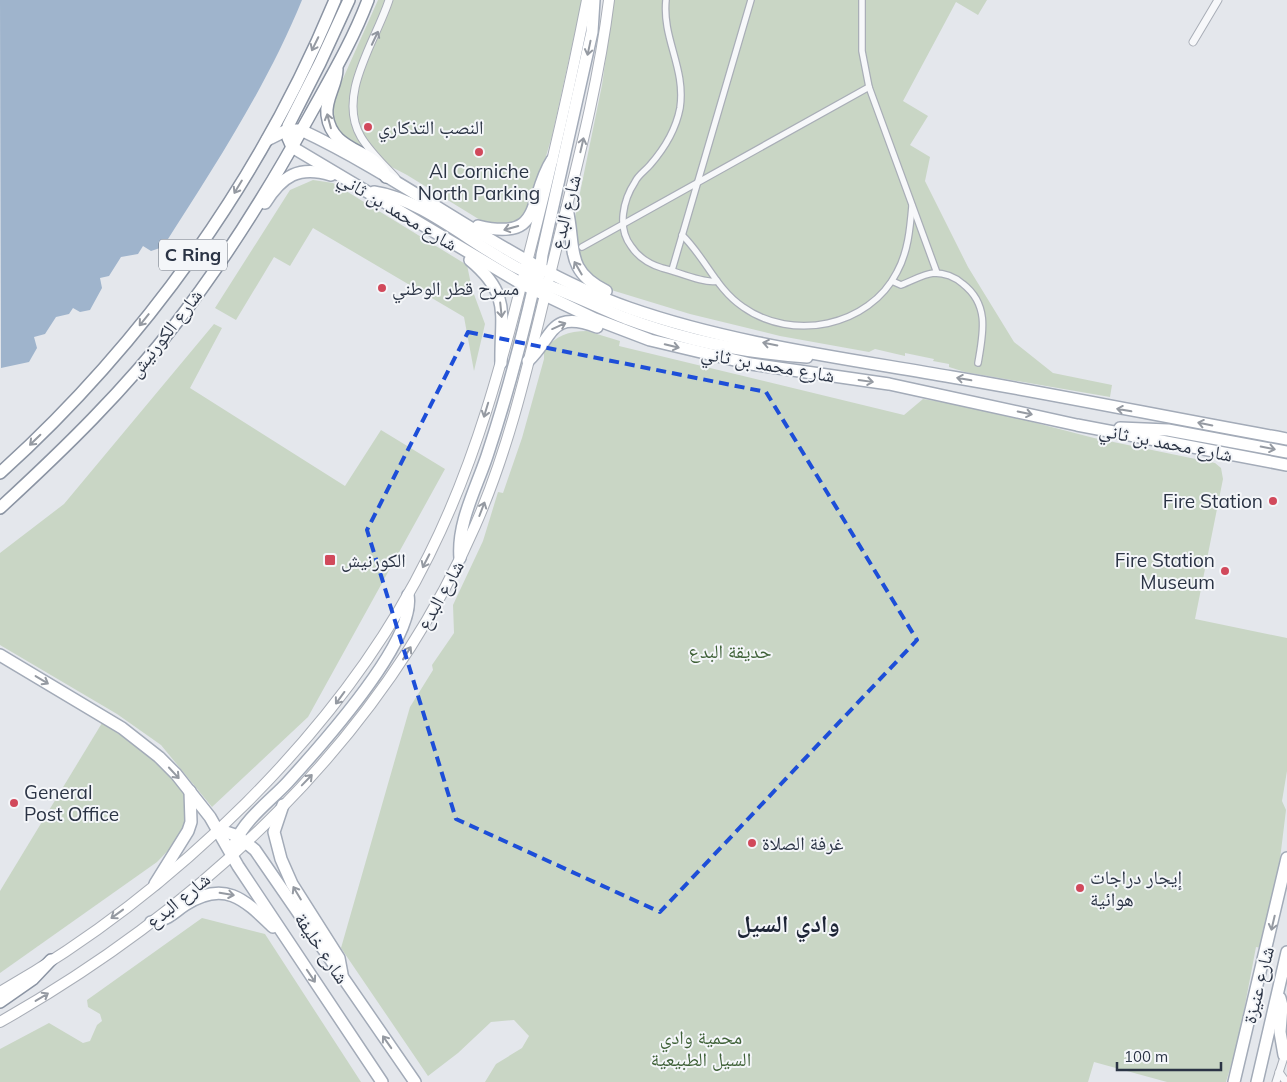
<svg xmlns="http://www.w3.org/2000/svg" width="1287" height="1082" font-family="Mulish,'Noto Naskh Arabic',sans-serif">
<rect width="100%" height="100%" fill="#e4e7ec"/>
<g fill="#c9d6c5">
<path d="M378,0H582L552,136L530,210L514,226L485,223L407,175L359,150L345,140L333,122L332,109L337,92Z"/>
<path d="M614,0H987L978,15L956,2L903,101L928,116L910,145L930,157L925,181L968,267L1014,342L1053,373L1112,385L1110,397L965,372L949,367V364L933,361L934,359L905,353V356L875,349L869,352L780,336L690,314L608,289L581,268L573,227L602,85Z"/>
<path d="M313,180L333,183L467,265L472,289L485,324L474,371L464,317L313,228L290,266L274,257L236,320L215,308L290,190Z"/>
<path d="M214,324L222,328L190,388L345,486L381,430L445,469L308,717L212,807L161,745L117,714L0,645V553L64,504Z"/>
<path d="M587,331L620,341L619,346L904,415L923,399L978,408L1094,438L1215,463L1221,468L1223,479L1195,619L1287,638V771L1282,801L1286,810L1280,859L1262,948L1256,947L1238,1042L1226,1082H1167L1094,1062L1088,1082H485L496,1064L522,1048L529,1036L514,1020L491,1022L458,1053L428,1076L341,948L410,707L433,670L432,665L454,633L453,605L483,541L498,492L503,493L522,438L544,359V350C556,336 568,331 587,331Z"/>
<path d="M102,723L137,746L162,767L182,789L189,810L180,838L157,862L0,973V891Z"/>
<path d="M202,918L265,934L361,1082H0V1049L49,1023L83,1043L90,1041L97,1025L102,1021L100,1014L88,1007L87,1000Z"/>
</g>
<path fill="#9fb4cc" d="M0,0H302C266,88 214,167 163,247L151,251L143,246L138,254L121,257L109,276L100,278L102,288L90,310L80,312L73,308L69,314L56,317L45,334L34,337L37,348L29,362L1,368Z"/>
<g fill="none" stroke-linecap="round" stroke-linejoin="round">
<g stroke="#a9aeb7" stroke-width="8">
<g id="pedestrian">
<path d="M666,0C662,39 686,68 680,108C676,129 664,149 650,165C645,171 638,175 635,182C623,200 617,228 631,246C638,257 649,264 662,268C676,271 704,284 717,281"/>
<path d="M862,0V51L869,87L937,273"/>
<path d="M682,235C705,257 716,289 743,307C792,342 869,327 897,272C908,252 910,229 912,206"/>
<path d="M582,247L869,87"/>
<path d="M672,270L751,0"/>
<path d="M892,281L901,285C912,281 923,274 934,273C945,273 955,277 963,284C990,305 983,334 978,363"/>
</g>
</g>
<g stroke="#a9aeb7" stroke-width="9">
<g id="minor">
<path d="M389,0C376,41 336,95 361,137C370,152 384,165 396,178"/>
<path d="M1193,42L1218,0"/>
<path d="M1279,1072L1286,1082"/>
<path d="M1276,1082L1286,1051"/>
</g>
</g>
<g stroke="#a9aeb7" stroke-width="12">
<g id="secondary">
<path d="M0,992C170,895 342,732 429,555C476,461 503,360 528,258C550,173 570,87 587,0"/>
<path d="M0,1022C201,908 382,740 475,526C512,442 531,351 553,262C574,176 598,89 609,0"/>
</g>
</g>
<g stroke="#a3abb8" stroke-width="14">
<g id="primary">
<path d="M267,140L287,130H301C414,183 511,266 629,308C732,344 844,358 952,377C1064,396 1175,419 1287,439"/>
<path d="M292,147L522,284L595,319L650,340L751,364L889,384L1077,425L1287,465"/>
<path d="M374,192C416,198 460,234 497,256C510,264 524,273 539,276"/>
<path d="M265,203C282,176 299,165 331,175"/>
<path d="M567,209C576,247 564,270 606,291"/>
<path d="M478,226C545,242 527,199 552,160"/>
<path d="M470,260C512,295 500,315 501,363"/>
<path d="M540,273L542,255L592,32L594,0"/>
<path d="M522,284L531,282L544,284C572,294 598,307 625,318C684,340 745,353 807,357"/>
<path d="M528,361C554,337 549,309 597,327"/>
<path d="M1120,428L1168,430L1287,452"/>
<path d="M460,558C457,523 476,489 487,456C505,402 520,346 533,290L534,272L528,260"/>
<path d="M0,655L122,728L159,757L176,774L210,817L238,866L382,1082"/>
<path d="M283,805L274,832L281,859L292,884L339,958L342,974"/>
<path d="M217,829L238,836L255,850L415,1082"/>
<path d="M235,843C245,819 270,801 287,783C318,749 417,640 408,595"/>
<path d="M155,884L188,831L191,822L190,791"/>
<path d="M151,922C167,921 173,913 185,905C225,879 245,900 273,927"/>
<path d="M1280,998L1282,1006L1280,1032L1284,1055"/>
<path d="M1234,1082L1287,858"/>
<path d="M1257,1082L1287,952"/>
</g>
</g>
<g stroke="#8b94a3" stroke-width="14">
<g id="trunk">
<path d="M337,69C337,85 325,99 327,115C332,154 376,148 386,177"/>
<path d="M292,147L288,138V126L320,63L349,0"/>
<path d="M0,473C144,343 261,179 335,0"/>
<path d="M0,508C63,450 125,390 177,322C227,257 271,186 310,115C331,77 353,40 368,0"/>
<path d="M0,1002L33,979L51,960"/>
</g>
</g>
<use href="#pedestrian" stroke="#f7f8fa" stroke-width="5.5"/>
<use href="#minor" stroke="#f7f8fa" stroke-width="7"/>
<use href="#secondary" stroke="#fff" stroke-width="10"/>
<use href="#primary" stroke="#fff" stroke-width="11"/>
<use href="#trunk" stroke="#fff" stroke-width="11"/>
</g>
<defs><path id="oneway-shaft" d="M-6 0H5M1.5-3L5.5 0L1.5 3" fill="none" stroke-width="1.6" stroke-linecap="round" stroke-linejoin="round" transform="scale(1.25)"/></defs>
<use stroke="#9196a0" href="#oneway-shaft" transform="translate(375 38) rotate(-65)"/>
<g stroke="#959aa2">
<use href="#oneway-shaft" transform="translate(315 44) rotate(116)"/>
<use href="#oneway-shaft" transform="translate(589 48) rotate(102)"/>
<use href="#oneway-shaft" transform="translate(329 121) rotate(-105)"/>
<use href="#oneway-shaft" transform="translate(582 145) rotate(-77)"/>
<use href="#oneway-shaft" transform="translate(238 187) rotate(121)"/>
<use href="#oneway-shaft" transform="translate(511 228) rotate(164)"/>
<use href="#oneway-shaft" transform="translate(578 268) rotate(-120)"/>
<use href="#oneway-shaft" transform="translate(501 310) rotate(84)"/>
<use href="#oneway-shaft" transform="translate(144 320) rotate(129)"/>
<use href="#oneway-shaft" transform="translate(559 326) rotate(-24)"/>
<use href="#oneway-shaft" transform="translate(770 344) rotate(-169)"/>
<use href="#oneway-shaft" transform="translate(672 346) rotate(14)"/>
<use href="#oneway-shaft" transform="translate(964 379) rotate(-170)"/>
<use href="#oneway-shaft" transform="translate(866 381) rotate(8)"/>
<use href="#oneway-shaft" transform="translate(486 410) rotate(107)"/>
<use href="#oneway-shaft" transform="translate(1124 410) rotate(-170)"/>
<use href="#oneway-shaft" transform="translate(1025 413) rotate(12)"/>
<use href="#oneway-shaft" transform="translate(1205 424) rotate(-169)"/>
<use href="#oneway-shaft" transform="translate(35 440) rotate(136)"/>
<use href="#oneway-shaft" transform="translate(1268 448) rotate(11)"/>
<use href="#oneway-shaft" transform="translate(482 509) rotate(-69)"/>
<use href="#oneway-shaft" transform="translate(426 561) rotate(117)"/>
<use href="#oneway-shaft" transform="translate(407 653) rotate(-58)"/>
<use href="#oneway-shaft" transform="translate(42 680) rotate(31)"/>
<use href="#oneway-shaft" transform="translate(340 698) rotate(126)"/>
<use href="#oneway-shaft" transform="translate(174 773) rotate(47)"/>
<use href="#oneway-shaft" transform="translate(307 780) rotate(-46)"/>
<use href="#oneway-shaft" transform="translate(297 893) rotate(-121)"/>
<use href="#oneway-shaft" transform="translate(227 894) rotate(9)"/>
<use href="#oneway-shaft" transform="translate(117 914) rotate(144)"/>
<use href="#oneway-shaft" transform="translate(1273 923) rotate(103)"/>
<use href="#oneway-shaft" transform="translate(311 976) rotate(56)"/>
<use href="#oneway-shaft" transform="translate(42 997) rotate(-31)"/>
<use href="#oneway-shaft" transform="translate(387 1042) rotate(-125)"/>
</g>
<path fill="none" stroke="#1d4ed8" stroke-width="4" stroke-dasharray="10 6" stroke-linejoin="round" d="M468,332L766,392L917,640L660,912L456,819L367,530Z"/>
<g fill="#d1495b" stroke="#f4f6f9" stroke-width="2">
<circle cx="368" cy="127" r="5"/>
<circle cx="479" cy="152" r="5"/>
<circle cx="382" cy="288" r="5"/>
<circle cx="1273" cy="501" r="5"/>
<rect x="324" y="554" width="12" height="12" rx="2.5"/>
<circle cx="1225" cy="571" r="5"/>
<circle cx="14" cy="803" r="5"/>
<circle cx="752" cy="843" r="5"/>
<circle cx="1080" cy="888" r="5"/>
</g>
<g text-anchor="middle" stroke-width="4" stroke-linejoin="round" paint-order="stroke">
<rect fill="#f4f6f9" stroke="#676e7b" stroke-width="1" x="159" y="239.5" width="68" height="31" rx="4"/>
<g font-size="18" font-weight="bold" fill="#2b3445">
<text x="193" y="261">C Ring</text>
</g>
<g font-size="19" fill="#2b3445" stroke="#f4f6f9" text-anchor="start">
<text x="378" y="134">النصب التذكاري</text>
<text x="479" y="178" text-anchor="middle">Al Corniche<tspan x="479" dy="22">North Parking</tspan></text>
<text x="392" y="295">مسرح قطر الوطني</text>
<text x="1263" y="508" text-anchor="end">Fire Station</text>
<text x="341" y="567">الكورنيش</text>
<text x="1215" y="567" text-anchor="end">Fire Station<tspan x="1215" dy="22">Museum</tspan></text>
<text x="24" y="799">General<tspan x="24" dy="22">Post Office</tspan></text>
<text x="762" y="850">غرفة الصلاة</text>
<text x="1090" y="884">إيجار دراجات<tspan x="1090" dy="22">هوائية</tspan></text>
</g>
<g font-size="19" fill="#2b3445" stroke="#f4f6f9">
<text transform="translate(398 211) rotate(31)" y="7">شارع محمد بن ثاني</text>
<text transform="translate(565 212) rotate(-76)" y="7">شارع البدع</text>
<text transform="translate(165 333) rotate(-52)" y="7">شارع الكورنيش</text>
<text transform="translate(768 364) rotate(10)" y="7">شارع محمد بن ثاني</text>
<text transform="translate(1166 442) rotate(11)" y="7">شارع محمد بن ثاني</text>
<text transform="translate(440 595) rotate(-61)" y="7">شارع البدع</text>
<text transform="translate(178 900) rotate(-39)" y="7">شارع البدع</text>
<text transform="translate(322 948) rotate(56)" y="7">شارع خليفة</text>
<text transform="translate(1258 985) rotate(-76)" y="7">شارع عنيزة</text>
</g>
<g font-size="19" fill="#3f6138" stroke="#f4f6f9">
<text x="730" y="658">حديقة البدع</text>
<text x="701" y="1044">محمية وادي<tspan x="701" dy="22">السيل الطبيعية</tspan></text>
</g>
<g font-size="24" font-weight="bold" fill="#1d2536" stroke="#f4f6f9">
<text x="788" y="932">وادي السيل</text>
</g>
</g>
<path d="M1117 1062v8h104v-8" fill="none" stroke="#2b3445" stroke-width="2.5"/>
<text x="1124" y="1062" font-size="15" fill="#2b3445" stroke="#f4f6f9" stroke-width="4" paint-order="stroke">100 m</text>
</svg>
